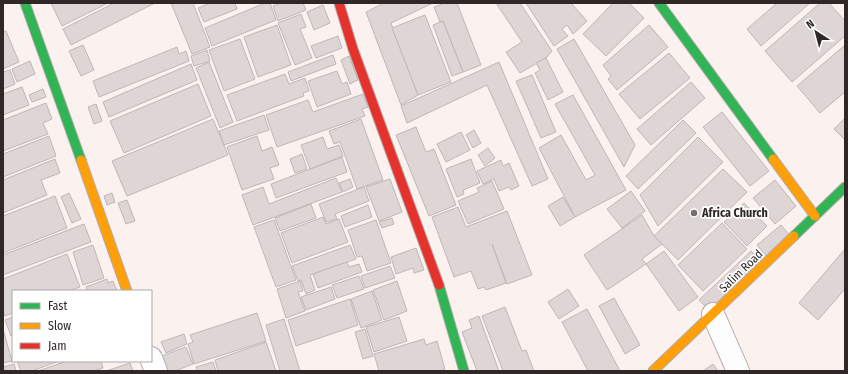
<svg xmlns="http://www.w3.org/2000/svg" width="848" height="374" font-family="'Fira Sans Condensed',sans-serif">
<rect width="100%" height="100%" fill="#fbf2f0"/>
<g fill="#ded6d5" stroke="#beb7b6">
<path d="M51,3H108L62,26Z"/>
<path d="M114,3H155L71,45L63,29Z"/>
<path d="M171,3H193L210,47L192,54Z"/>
<path d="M210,3H235L237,9L204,22L198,8Z"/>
<path d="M265,3H270L276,20L212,46L205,28Z"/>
<path d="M280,3H303L306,10L278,21L273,6Z"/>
<path d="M384,3H433L391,23L418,95L401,105L366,12Z"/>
<path d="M445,3H457L481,65L463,72L443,21L440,22L434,7Z"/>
<path d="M496,3H520L552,51L546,58L520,73L506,52L522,42Z"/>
<path d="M526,3H571L587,21L573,34L567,25L562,29L568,36L554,46Z"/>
<path d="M613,3H629L644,18L606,56L583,34Z"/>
<path d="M777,3H810L761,46L747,29Z"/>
<path d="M820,3H829L845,21V36L792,82L765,51Z"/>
<path d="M323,5L330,23L314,30L307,12Z"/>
<path d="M301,14L306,27L300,29L312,58L295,65L278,23Z"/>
<path d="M425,15L451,82L418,95L392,28Z"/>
<path d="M443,21L463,72L452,76L433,25Z"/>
<path d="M277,25L291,65L258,77L244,37Z"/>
<path d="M649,25L668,47L617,90L608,79L611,76L603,65Z"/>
<path d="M6,31L19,62L3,69V32Z"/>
<path d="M338,36L342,48L316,58L311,46Z"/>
<path d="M240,39L255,79L224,91L209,50Z"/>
<path d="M574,39L635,145L624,167L557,49Z"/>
<path d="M83,45L94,70L81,76L69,51Z"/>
<path d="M845,45V92L820,113L797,86Z"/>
<path d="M177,47L179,54L186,51L189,61L99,97L93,81Z"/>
<path d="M207,50L210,61L194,66L191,56Z"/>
<path d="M669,53L690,78L640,119L619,94Z"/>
<path d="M333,55L336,64L291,81L288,72Z"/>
<path d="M349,56L358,80L350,84L341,60Z"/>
<path d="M546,58L563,92L548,100L535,73L540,70L536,63Z"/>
<path d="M30,61L35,74L17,82L12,69Z"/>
<path d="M209,62L233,122L220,128L196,68Z"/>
<path d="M499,62L548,179L532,186L487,85L407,123L401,106Z"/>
<path d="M191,64L197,80L109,117L103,102Z"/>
<path d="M10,70L15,84L3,89V72Z"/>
<path d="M337,71L342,84L347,82L351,94L317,107L308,81Z"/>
<path d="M285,74L289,84L305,78L309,91L303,93L304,96L237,121L227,95Z"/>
<path d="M532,75L556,132L541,138L516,81Z"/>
<path d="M691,82L705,98L651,145L637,129Z"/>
<path d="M198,84L211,116L124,153L110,121Z"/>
<path d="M22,87L29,105L3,115V94Z"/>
<path d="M43,89L46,97L32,102L29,95Z"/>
<path d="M363,94L368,107L362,109L365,116L277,147L266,115L308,100L313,112Z"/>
<path d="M573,95L626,190L575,217L539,148L561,135L586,180L595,175L555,104Z"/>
<path d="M46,103L52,119L43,123L48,134L3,151V120Z"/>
<path d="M96,104L102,121L94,124L88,107Z"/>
<path d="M722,112L769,171L750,186L703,127Z"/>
<path d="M264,115L269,130L224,145L219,131Z"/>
<path d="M845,118V140L834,129Z"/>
<path d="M213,119L228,155L127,196L112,161Z"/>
<path d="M361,119L383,180L357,189L340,142L334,144L329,131Z"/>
<path d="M683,120L696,133L638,189L626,176Z"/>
<path d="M416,127L426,152L434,149L456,205L429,216L396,135Z"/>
<path d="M474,130L481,143L473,148L466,135Z"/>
<path d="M461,132L470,150L446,162L437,144Z"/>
<path d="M49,136L56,156L3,177V154Z"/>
<path d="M257,136L262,151L272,147L279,165L270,168L274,179L242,190L227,147Z"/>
<path d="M323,137L327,149L339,145L343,156L310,169L301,145Z"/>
<path d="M698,137L723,162L658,226L640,195Z"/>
<path d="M488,148L495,158L485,166L478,155Z"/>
<path d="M302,154L307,169L295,173L290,159Z"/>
<path d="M342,157L347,172L276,198L271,184Z"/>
<path d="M55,159L60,173L41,180L47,195L3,213V180Z"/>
<path d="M471,159L480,183L463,190L464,194L457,197L446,169Z"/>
<path d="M501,160L503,166L509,163L519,186L511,190L509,187L499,191L494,179L483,184L477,171Z"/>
<path d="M723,169L747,192L678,260L654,236Z"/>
<path d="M336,178L342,192L253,225L242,195L263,187L269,204Z"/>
<path d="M350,179L353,187L343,192L339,183Z"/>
<path d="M390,179L402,212L379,221L366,187Z"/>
<path d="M775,180L796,206L775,224L753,198Z"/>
<path d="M492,181L504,209L468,224L458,201L479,192L477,188Z"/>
<path d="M364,187L369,201L335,214L337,219L326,222L319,204Z"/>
<path d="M631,191L645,211L622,228L607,209Z"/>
<path d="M69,193L81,219L72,223L61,197Z"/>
<path d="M112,193L115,202L107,205L104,196Z"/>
<path d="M55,196L67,228L3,253V216Z"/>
<path d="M563,197L575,217L560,226L548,206Z"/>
<path d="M127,200L135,221L126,224L118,203Z"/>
<path d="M744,203L767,226L747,246L724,222Z"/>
<path d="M311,204L316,218L280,231L275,218Z"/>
<path d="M368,205L372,217L345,227L341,216Z"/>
<path d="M458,207L466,227L507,211L532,275L507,284L492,244L506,283L486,290L484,287L478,289L471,271L454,277L432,217Z"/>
<path d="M642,215L654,236L662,244L642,259L646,264L607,290L584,255Z"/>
<path d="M323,217L326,224L339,219L348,242L292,263L281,233Z"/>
<path d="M392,218L394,224L382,228L379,222Z"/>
<path d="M274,220L296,280L276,287L254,227Z"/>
<path d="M376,220L391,263L367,271L362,256L357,257L348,230Z"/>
<path d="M722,223L747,249L703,291L678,265Z"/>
<path d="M84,224L91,242L3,275V255Z"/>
<path d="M781,225L791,237L766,256L757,245Z"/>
<path d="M93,245L104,278L83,285L73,252Z"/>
<path d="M350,245L356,259L310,275L315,290L306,294L301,280L298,281L292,266Z"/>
<path d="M416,248L424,270L414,273L413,268L396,274L391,257Z"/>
<path d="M845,249V289L818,320L799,303Z"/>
<path d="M664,251L698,297L679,311L646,264Z"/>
<path d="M751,251L761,262L710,311L699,300Z"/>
<path d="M67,254L80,287L69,291H13V313L5,316L3,311V279Z"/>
<path d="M347,262L349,267L359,264L362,272L318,288L313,274Z"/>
<path d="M390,266L395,278L365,288L361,276Z"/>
<path d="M359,276L364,289L337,298L332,285Z"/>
<path d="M107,279L108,283L113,281L117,291H87L86,287Z"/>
<path d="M300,281L303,291L298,292L305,311L286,318L277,289Z"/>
<path d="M397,281L407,311L384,320L373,290Z"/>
<path d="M331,287L335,299L306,310L301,297Z"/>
<path d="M568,289L579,306L559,319L548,302Z"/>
<path d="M372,291L382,320L361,328L351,299Z"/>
<path d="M614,298L640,345L625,354L599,306Z"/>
<path d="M350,299L358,325L296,346L288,320Z"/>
<path d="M505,307L522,351L526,350L534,371H503L482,316Z"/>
<path d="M587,309L620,371H588L562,322Z"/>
<path d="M257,313L266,341L194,364L188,344L193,342L190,335Z"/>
<path d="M479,316L499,371H477L462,332L472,328L469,320Z"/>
<path d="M13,317V335L11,336L5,320Z"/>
<path d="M399,317L407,341L374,352L366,327Z"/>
<path d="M284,319L300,371H280L266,325Z"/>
<path d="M3,329L12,361L3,363Z"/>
<path d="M365,329L373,356L363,359L355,332Z"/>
<path d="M184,334L187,344L166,353L161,342Z"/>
<path d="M424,339L426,345L437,341L445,369L440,371H379L374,354Z"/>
<path d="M266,342L276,371H218L215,360Z"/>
<path d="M186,347L193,364L175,371H164L159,357Z"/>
<path d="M17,361H59L32,371H21Z"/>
<path d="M67,361H101L103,368L93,371H38Z"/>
<path d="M213,362L216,371H197L196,367Z"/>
<path d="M130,363L133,371H106Z"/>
<path d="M14,364L16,371H3V367Z"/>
<path d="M713,364L718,371H703Z"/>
</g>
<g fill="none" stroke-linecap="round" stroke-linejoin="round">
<g stroke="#b3acab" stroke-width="24">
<g id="street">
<path d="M713,314L738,371"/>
<path d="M151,358L156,371"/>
</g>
</g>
<g stroke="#b3acab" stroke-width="11">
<g id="fast">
<path d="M25,3L81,160"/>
<path d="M659,3L773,159"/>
<path d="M794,236L845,187"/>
<path d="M439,285L464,371"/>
</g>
</g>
<g stroke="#b3acab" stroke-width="11">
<g id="slow">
<path d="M773,159L815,216"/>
<path d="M81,160L127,291"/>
<path d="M653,371L794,236"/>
</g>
</g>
<g stroke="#b3acab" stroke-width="11">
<path id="jam" d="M339,3L353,49L439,285"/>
</g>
<use href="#street" stroke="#fefdfd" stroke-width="22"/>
<use href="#fast" stroke="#30b455" stroke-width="9"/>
<use href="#slow" stroke="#ff9f0a" stroke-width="9"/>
<use href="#jam" stroke="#e5322d" stroke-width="9"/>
</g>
<circle fill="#766f6d" stroke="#fff" stroke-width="1.5" cx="694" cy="213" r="4"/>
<g text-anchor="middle" stroke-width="3.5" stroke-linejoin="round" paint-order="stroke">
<g font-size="12" font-weight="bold" fill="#2f2827" stroke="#fff" text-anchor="start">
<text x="702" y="217">Africa Church</text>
</g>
<g font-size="12" fill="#2f2827" stroke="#fff">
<text transform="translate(741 271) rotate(-44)" y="4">Salim Road</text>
</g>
</g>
<rect width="848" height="374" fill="none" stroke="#2f2827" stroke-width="8"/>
<rect x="12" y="290" width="140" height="72" fill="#ffffff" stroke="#aca9a9"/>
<rect x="20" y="303" width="20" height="6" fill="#30b455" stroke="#aca9a9"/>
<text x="48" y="310" font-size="12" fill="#2f2827">Fast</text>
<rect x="20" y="323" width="20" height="6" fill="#ff9f0a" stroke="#aca9a9"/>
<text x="48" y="330" font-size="12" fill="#2f2827">Slow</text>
<rect x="20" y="343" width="20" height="6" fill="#e5322d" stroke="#aca9a9"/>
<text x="48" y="350" font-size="12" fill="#2f2827">Jam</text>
<g transform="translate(816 32) rotate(324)" stroke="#ffffff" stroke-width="3" paint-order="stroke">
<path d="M0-3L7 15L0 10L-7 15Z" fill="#2f2827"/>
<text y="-6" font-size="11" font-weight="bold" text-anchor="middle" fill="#2f2827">N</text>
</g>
</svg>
